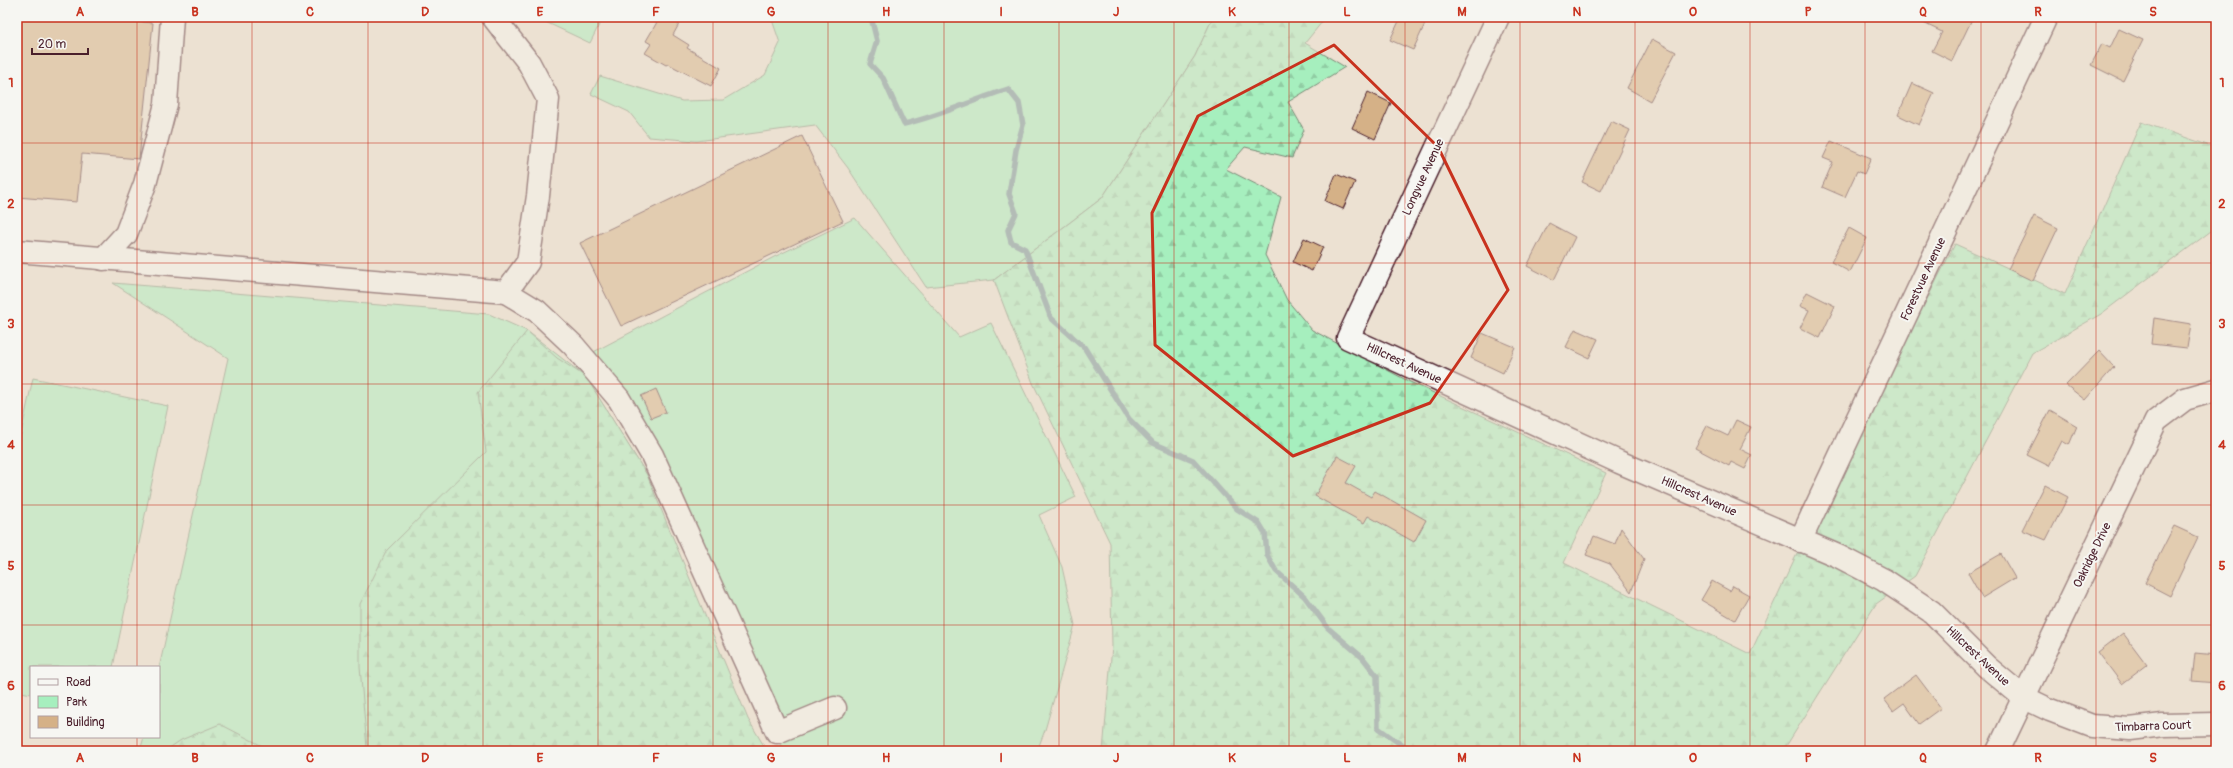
<svg xmlns="http://www.w3.org/2000/svg" width="2233" height="768" font-family="Pangolin,sans-serif">
<defs>
<pattern id="forest-firs" width="22" height="20" patternUnits="userSpaceOnUse"><rect width="22" height="20" fill="#a6efbe"/><path d="M5 1l3.5 6h-7zM16 11l3.5 6h-7z" fill="#90cca3"/></pattern>
</defs>
<rect width="100%" height="100%" fill="#ece1d2"/>
<filter id="ink" filterUnits="userSpaceOnUse"><feTurbulence type="fractalNoise" baseFrequency=".025" numOctaves="2"/><feDisplacementMap in="SourceGraphic" scale="8" xChannelSelector="R" yChannelSelector="G"/><feConvolveMatrix kernelMatrix="1 2 1 2 8 2 1 2 1" color-interpolation-filters="sRGB"/></filter>
<g filter="url(#ink)">
<g fill="#a6efbe" stroke="#788774">
<path d="M535,17H603L590,43Z"/>
<path d="M771,17H1213L1195,56L1102,198L994,280L926,287L848,168L815,125L697,141L649,137L629,112L591,94L600,76L682,101L723,100L765,75L780,43Z"/>
<path d="M855,218L959,337L991,323L1076,497L1039,515L1062,567L1075,625L1045,730L1037,751H784L748,689L652,455L584,357L774,257Z"/>
<path d="M113,283L489,314L527,331L586,377L647,475L753,751H140L144,737H159V668L228,358Z"/>
<path d="M33,378L168,406L113,667H31V694L17,691V452Z"/>
</g>
<g fill="url(#forest-firs)" stroke="#788774">
<path d="M1213,17H1326L1305,43L1345,67L1288,102L1304,130L1292,158L1245,147L1226,169L1281,197L1265,255L1287,300L1312,330L1408,381L1606,473L1564,563L1750,654L1794,560L1955,244L2065,294L2141,122L2216,148V231H2211L2101,314L2032,353L1915,576L1876,604L1783,751H1103L1112,646L1110,543L1033,383L994,280L1102,198L1195,56Z"/>
<path d="M527,331L557,358L586,377L647,475L748,719L767,751H463L459,749L455,751H383L367,748L360,667V604L387,550L486,452L478,392Z"/>
<path d="M220,724L272,751H165L181,740Z"/>
</g>
<g fill="none" stroke-linecap="round" stroke-linejoin="round">
<path stroke="#6e8e96" stroke-width="5.5" d="M871,17L877,41L870,64L883,78L904,124C940,116 973,100 1008,89L1019,103L1023,125L1016,150L1009,194L1016,213L1008,230L1011,242L1025,249L1051,318L1084,347L1129,419L1153,443L1193,460L1237,509L1259,523L1265,533L1267,555L1276,571L1305,597L1328,628L1363,658L1377,676L1378,728L1403,746L1406,751"/>
</g>
<g fill="#d5b187" stroke="#4a1f2b">
<path d="M17,17H104L153,23L139,159L82,154L77,202L17,197Z"/>
<path d="M660,17H683L673,35L689,45L687,48L721,68L711,86L668,64L666,65L645,53L651,44L646,41Z"/>
<path d="M1401,17H1408L1425,24L1413,50L1390,40Z"/>
<path d="M1911,17H1973L1952,61L1932,51L1942,32Z"/>
<path d="M2119,29L2143,40L2123,81L2091,65L2102,44L2110,48Z"/>
<path d="M1652,39L1676,52L1650,101L1627,88Z"/>
<path d="M1912,83L1934,93L1919,125L1898,115Z"/>
<path d="M1368,92L1391,103L1375,139L1352,128Z"/>
<path d="M1611,121L1630,130L1601,191L1582,182Z"/>
<path d="M802,136L843,221L621,326L580,243Z"/>
<path d="M1831,141L1871,158L1864,174L1857,171L1845,197L1822,187L1833,162L1823,158Z"/>
<path d="M1336,174L1355,182L1343,209L1325,201Z"/>
<path d="M2034,216L2058,228L2033,281L2008,269Z"/>
<path d="M1549,223L1575,237L1554,280L1527,266Z"/>
<path d="M1849,228L1867,238L1850,272L1831,262Z"/>
<path d="M1304,238L1323,247L1312,271L1293,262Z"/>
<path d="M1807,292L1835,306L1820,338L1800,328L1809,310L1800,306Z"/>
<path d="M2154,318L2191,324L2187,348L2151,344Z"/>
<path d="M1575,329L1598,339L1589,358L1566,347Z"/>
<path d="M1482,333L1515,347L1503,373L1471,358Z"/>
<path d="M2099,351L2114,367L2085,400L2066,385Z"/>
<path d="M656,389L666,412L651,418L641,396Z"/>
<path d="M2050,410L2077,426L2069,445L2062,441L2049,466L2027,455Z"/>
<path d="M1736,420L1751,427L1740,449L1752,455L1745,469L1731,462L1729,466L1695,448L1707,426L1728,436Z"/>
<path d="M1337,456L1356,466L1346,483L1371,497L1375,491L1426,520L1414,542L1368,516L1364,523L1315,496Z"/>
<path d="M2045,485L2068,497L2046,540L2022,530Z"/>
<path d="M2174,526L2198,537L2170,596L2145,583Z"/>
<path d="M1621,528L1644,559L1631,592L1610,564L1586,555L1594,536L1615,544Z"/>
<path d="M2001,554L2015,578L1982,598L1968,573Z"/>
<path d="M1712,581L1730,591L1733,586L1749,595L1735,620L1701,600Z"/>
<path d="M2123,633L2147,665L2122,684L2098,652Z"/>
<path d="M2195,653L2216,655V683L2192,681Z"/>
<path d="M1916,675L1941,708L1919,724L1904,703L1893,711L1884,699Z"/>
</g>
<g fill="none" stroke-linecap="round" stroke-linejoin="round">
<g stroke="#4a1f2b" stroke-width="25">
<g id="minor">
<path d="M1498,17L1348,338L1619,462L1838,556L1884,580L1932,612L1987,667L2023,697L2050,710L2092,726L2130,729L2163,725L2216,724"/>
<path d="M17,251L506,292L528,262L538,196L548,99L529,63L493,17"/>
<path d="M103,259L126,234L145,184L166,104L172,17"/>
<path d="M506,292L537,311L573,345L619,399L652,455L777,732L835,708"/>
<path d="M1800,541L2046,17"/>
<path d="M1998,751L2156,421L2185,399L2216,390"/>
</g>
</g>
<use href="#minor" stroke="#f6f6f2" stroke-width="22"/>
</g>
</g>
<path d="M0 0H2233V768H0ZM1334,45L1438,147L1508,290L1430,403L1293,456L1155,345L1152,213L1198,116Z" fill="#ece1d2" fill-opacity=".55" fill-rule="evenodd"/>
<path fill="none" stroke="#c8321e" stroke-width="3" stroke-linejoin="round" d="M1334,45L1438,147L1508,290L1430,403L1293,456L1155,345L1152,213L1198,116Z"/>
<path fill="none" stroke="#c8321e" stroke-width="1" stroke-opacity="0.55" d="M137,17V667M252,17V751M368,17V751M483,17V751M598,17V751M713,17V751M828,17V751M944,17V751M1059,17V751M1174,17V751M1289,17V751M1405,17V751M1520,17V751M1635,17V751M1750,17V751M1865,17V751M1981,17V751M2096,17V751M17,143H2216M17,263H2216M17,384H2216M17,505H2216M17,625H2216M137,737V751"/>
<g text-anchor="middle" stroke-width="4" stroke-linejoin="round" paint-order="stroke">
<g font-size="12" fill="#4a1f2b" stroke="#f6f6f2">
<text transform="translate(1423 177) rotate(-65)" y="4">Longvue Avenue</text>
<text transform="translate(1923 279) rotate(-65)" y="4">Forestvue Avenue</text>
<text transform="translate(1404 363) rotate(25)" y="4">Hillcrest Avenue</text>
<text transform="translate(1699 496) rotate(24)" y="4">Hillcrest Avenue</text>
<text transform="translate(2092 555) rotate(-64)" y="4">Oakridge Drive</text>
<text transform="translate(1978 656) rotate(43)" y="4">Hillcrest Avenue</text>
<text transform="translate(2153 726) rotate(-2)" y="4">Timbarra Court</text>
</g>
</g>
<rect width="2233" height="768" fill="none" stroke="#f6f6f2" stroke-width="44"/>
<rect x="30" y="666" width="130" height="72" fill="#f6f6f2" stroke="#b1a0a2"/>
<rect x="38" y="679" width="20" height="6" fill="#f6f6f2" stroke="#b1a0a2"/>
<text x="66" y="686" font-size="12" fill="#4a1f2b">Road</text>
<rect x="38" y="696" width="20" height="12" fill="#a6efbe" stroke="#b1a0a2"/>
<text x="66" y="706" font-size="12" fill="#4a1f2b">Park</text>
<rect x="38" y="716" width="20" height="12" fill="#d5b187" stroke="#b1a0a2"/>
<text x="66" y="726" font-size="12" fill="#4a1f2b">Building</text>
<path d="M32 48v6h56v-6" fill="none" stroke="#4a1f2b" stroke-width="2"/>
<text x="38" y="48" font-size="12" fill="#4a1f2b" stroke="#f6f6f2" stroke-width="3" paint-order="stroke">20 m</text>
<rect x="22" y="22" width="2189" height="724" fill="none" stroke="#c8321e" stroke-width="1.5"/>
<g font-size="13" text-anchor="middle" font-weight="bold" fill="#c8321e">
<text x="80" y="16">A</text>
<text x="195" y="16">B</text>
<text x="310" y="16">C</text>
<text x="425" y="16">D</text>
<text x="540" y="16">E</text>
<text x="656" y="16">F</text>
<text x="771" y="16">G</text>
<text x="886" y="16">H</text>
<text x="1001" y="16">I</text>
<text x="1116" y="16">J</text>
<text x="1232" y="16">K</text>
<text x="1347" y="16">L</text>
<text x="1462" y="16">M</text>
<text x="1577" y="16">N</text>
<text x="1693" y="16">O</text>
<text x="1808" y="16">P</text>
<text x="1923" y="16">Q</text>
<text x="2038" y="16">R</text>
<text x="2153" y="16">S</text>
<text x="11" y="87">1</text>
<text x="2222" y="87">1</text>
<text x="11" y="208">2</text>
<text x="2222" y="208">2</text>
<text x="11" y="328">3</text>
<text x="2222" y="328">3</text>
<text x="11" y="449">4</text>
<text x="2222" y="449">4</text>
<text x="11" y="570">5</text>
<text x="2222" y="570">5</text>
<text x="11" y="690">6</text>
<text x="2222" y="690">6</text>
<text x="80" y="762">A</text>
<text x="195" y="762">B</text>
<text x="310" y="762">C</text>
<text x="425" y="762">D</text>
<text x="540" y="762">E</text>
<text x="656" y="762">F</text>
<text x="771" y="762">G</text>
<text x="886" y="762">H</text>
<text x="1001" y="762">I</text>
<text x="1116" y="762">J</text>
<text x="1232" y="762">K</text>
<text x="1347" y="762">L</text>
<text x="1462" y="762">M</text>
<text x="1577" y="762">N</text>
<text x="1693" y="762">O</text>
<text x="1808" y="762">P</text>
<text x="1923" y="762">Q</text>
<text x="2038" y="762">R</text>
<text x="2153" y="762">S</text>
</g>
</svg>
